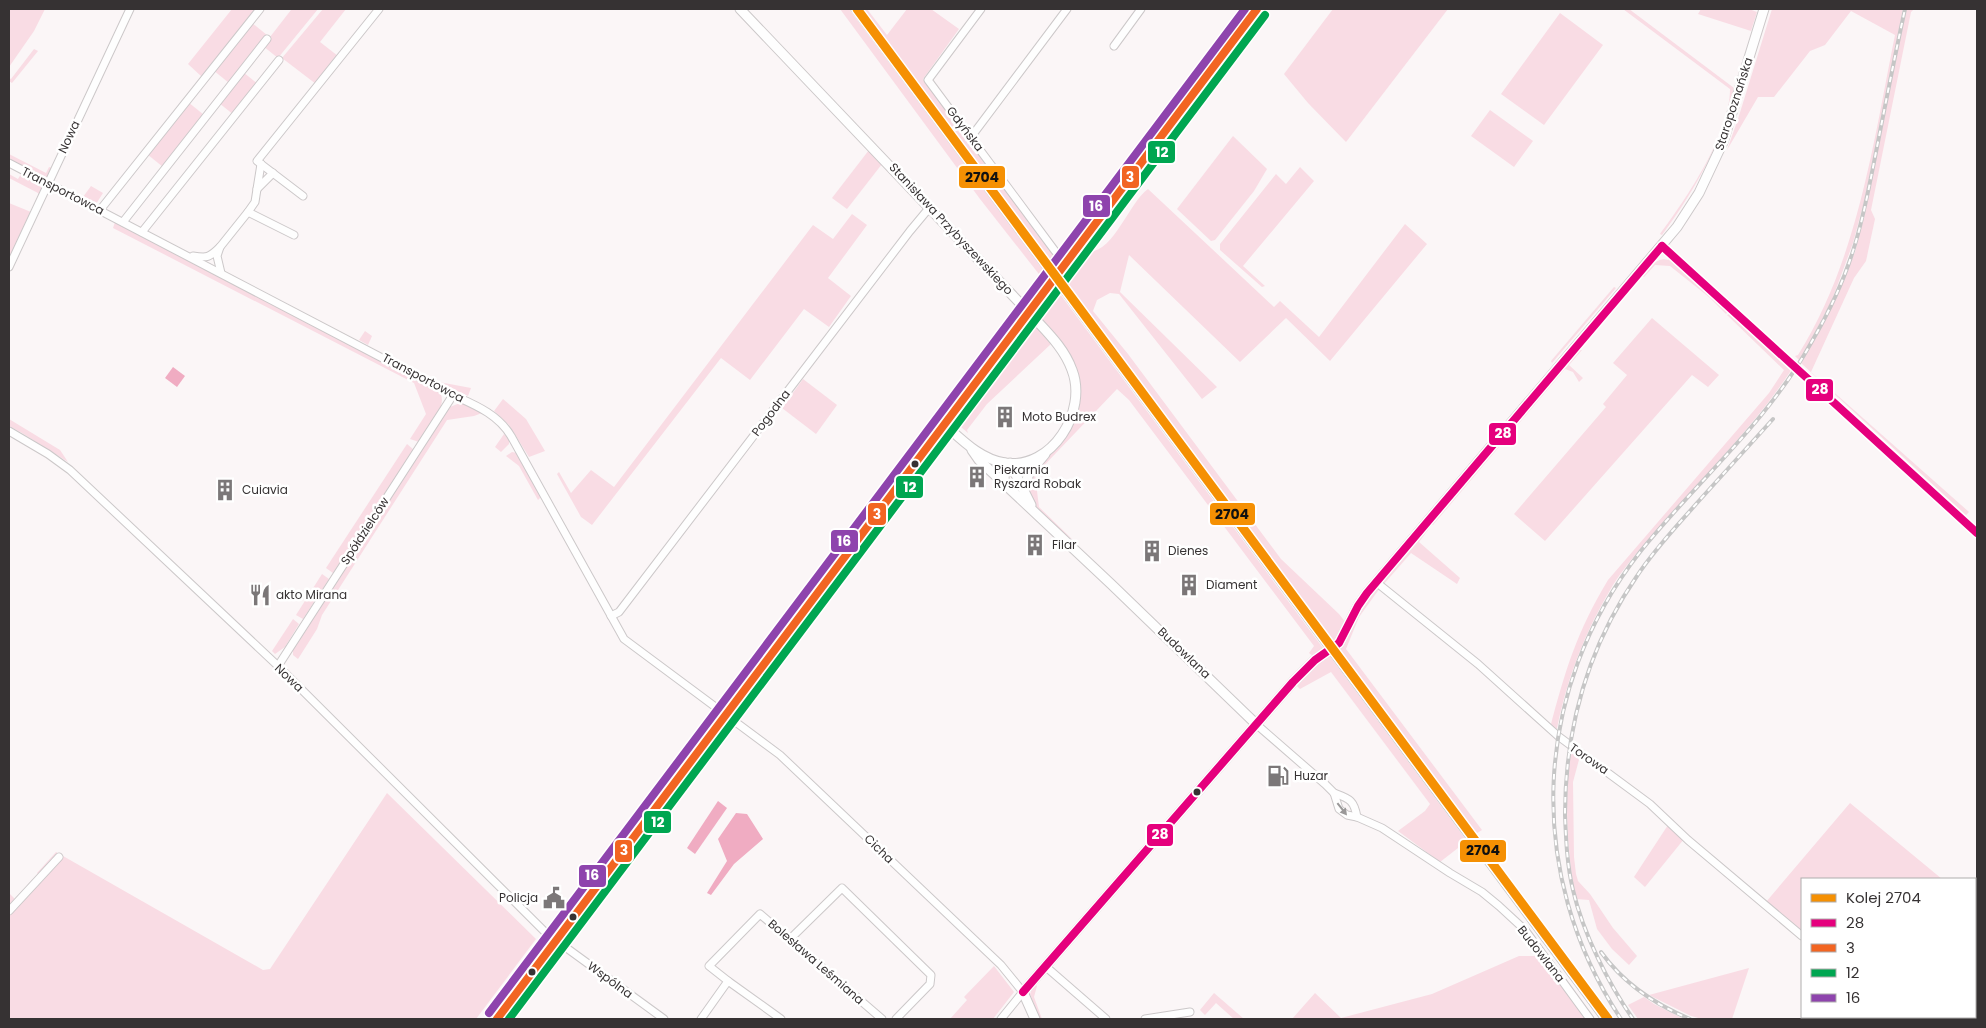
<svg xmlns="http://www.w3.org/2000/svg" width="1986" height="1028" font-family="Poppins,sans-serif">
<rect width="100%" height="100%" fill="#fbf6f7"/>
<g fill="#f9dce4">
<path d="M9,9H45L34,31L9,67Z"/>
<path d="M232,9H257L202,77L188,64Z"/>
<path d="M290,9H318L278,58L263,46L291,10Z"/>
<path d="M323,9H346L320,42L338,56L316,84L282,58Z"/>
<path d="M840,9H849L1046,273L1042,278L980,199Z"/>
<path d="M859,9H867L887,35L907,9H931L959,29L923,79L1052,254L1059,256L1051,267Z"/>
<path d="M1333,9H1448L1346,142L1308,103L1284,74Z"/>
<path d="M1623,9H1629L1734,88C1722,143 1695,190 1662,235L1660,234C1687,198 1730,134 1730,89Z"/>
<path d="M1701,9H1749L1757,12L1751,31L1698,14Z"/>
<path d="M1772,9H1903L1865,198L1853,243L1832,300L1800,361L1795,356L1798,355C1858,259 1873,144 1895,35L1851,11L1825,45L1810,51L1774,97H1758L1727,150L1738,119Z"/>
<path d="M1906,9H1914L1911,12L1871,210L1875,219L1866,261L1854,278L1811,372L1969,512L1966,515L1801,363L1834,303L1855,252L1868,199Z"/>
<path d="M1560,13L1603,45L1544,125L1501,94Z"/>
<path d="M252,23L267,35L229,83L213,70Z"/>
<path d="M34,49L38,51L12,83L9,81V78L11,79Z"/>
<path d="M243,72L258,84L234,115L219,103Z"/>
<path d="M188,102L204,115L163,167L147,154Z"/>
<path d="M1490,110L1533,141L1514,167L1471,136Z"/>
<path d="M1233,136L1267,169L1254,191L1215,240L1211,241L1177,209Z"/>
<path d="M869,150L882,164L847,209L832,198Z"/>
<path d="M9,154L46,173L49,167L52,168L49,176L45,178L9,159Z"/>
<path d="M1300,167L1314,181L1243,266L1265,286L1262,287L1220,250V244L1276,174L1286,184Z"/>
<path d="M9,174L18,179L21,174L43,185L38,195V193L9,178Z"/>
<path d="M91,186L103,193L96,204L83,197Z"/>
<path d="M1148,189L1274,307L1280,301L1319,337L1405,224L1427,244L1330,361L1286,318L1240,362L1129,255L1120,292L1217,387L1202,399L1119,294L1110,293L1097,300L1093,311L1128,354L1281,559L1339,614L1346,623L1337,638L1332,642L1063,282L1086,251C1112,257 1129,202 1148,189Z"/>
<path d="M9,203L31,212L9,262Z"/>
<path d="M852,214L867,225L828,278L851,296L829,327L804,309L750,380L721,358L592,525L581,517L557,474L559,472L571,493L591,470L614,487L813,225L833,239Z"/>
<path d="M115,222L439,391C450,405 427,429 419,442L410,439L426,414L414,383L113,228Z"/>
<path d="M1670,258L1728,311L1726,314L1709,297L1670,266L1655,265L1644,277L1642,276C1649,268 1657,256 1668,260Z"/>
<path d="M1614,287L1616,288L1552,363L1551,361Z"/>
<path d="M1057,290L1323,648L1313,656L1309,653L1314,646L1129,400L1117,389L1035,475L1039,507L1074,541C1061,530 1035,512 1030,495C1023,471 1054,453 1066,436C1080,417 1085,389 1076,367C1069,347 1051,331 1038,315Z"/>
<path d="M1731,313L1792,369C1757,422 1711,469 1668,517C1649,539 1629,560 1613,585C1585,631 1566,680 1556,733L1550,728C1565,671 1577,631 1608,580L1769,393L1784,370L1727,315Z"/>
<path d="M1652,318L1719,375L1708,387L1692,375L1545,541L1514,514L1606,407L1603,404L1627,375L1613,363Z"/>
<path d="M1033,323L1051,344L987,404L967,430L968,433L961,427L962,417Z"/>
<path d="M365,331L372,336L368,345L359,340Z"/>
<path d="M1580,350H1582L1569,365L1583,378L1579,382L1573,372L1565,369L1433,525L1431,524Z"/>
<path d="M803,379L837,405L816,434L782,408Z"/>
<path d="M439,382L471,388L468,396Z"/>
<path d="M503,399L526,419L545,451L529,457L509,425L494,411Z"/>
<path d="M460,403H464L482,413L474,416L447,420L322,615L317,629L298,659L293,655V648L450,407Z"/>
<path d="M9,419L60,450L68,462L22,433L9,426Z"/>
<path d="M504,434L509,439V444L501,452L495,447Z"/>
<path d="M407,444L414,450L333,573L326,568Z"/>
<path d="M512,452L517,453L541,497L538,500L519,466L506,456Z"/>
<path d="M1427,530H1428L1419,542L1460,578L1457,584L1411,553L1383,585L1382,582Z"/>
<path d="M322,574L329,579L303,619L296,615Z"/>
<path d="M1379,587L1380,588L1359,617L1346,649L1482,830L1474,835L1336,650L1375,588Z"/>
<path d="M293,619L299,624L285,647L275,654L272,651Z"/>
<path d="M1329,655L1467,841L1440,862L1398,831L1425,811L1430,804L1331,672L1300,689L1297,686L1310,670Z"/>
<path d="M1570,748L1580,756L1573,782L1574,857L1576,874L1578,881L1590,894L1613,928L1637,956L1629,965L1612,949L1597,929L1589,900L1576,899C1566,849 1565,799 1570,748Z"/>
<path d="M387,793L536,939L476,1019H9V893L16,900L39,875L37,873L56,852L263,970L270,969Z"/>
<path d="M1850,803L1942,879H1802V933L1766,902Z"/>
<path d="M1668,825L1684,839L1645,887L1634,877Z"/>
<path d="M1519,956H1540L1587,1019H1292L1315,993L1341,1018L1432,994Z"/>
<path d="M994,966L1014,992L993,1019H950L967,1000L964,997Z"/>
<path d="M1749,968L1732,1019H1702L1691,1016L1649,995Z"/>
<path d="M1034,983L1037,986L1034,997L1042,1019H1040L1030,994Z"/>
<path d="M1214,993L1244,1019H1234L1216,1003L1205,1015L1200,1010Z"/>
<path d="M1644,997L1654,1004L1684,1019H1638L1628,1005Z"/>
</g>
<g fill="#f0acc2">
<path d="M173,367L185,376L177,387L165,378Z"/>
<path d="M718,801L727,808L695,854L687,848Z"/>
<path d="M736,813L747,814L763,839L734,864L711,895L707,893L727,861L718,839Z"/>
</g>
<g fill="none" stroke-linecap="round" stroke-linejoin="round">
<g stroke="#ccc8c9" stroke-width="9">
<g id="minor">
<path d="M981,9L928,80L1055,251"/>
<path d="M1114,46L1141,9"/>
<path d="M971,137L1067,9"/>
<path d="M9,163L453,395C475,405 498,414 511,436L624,639L780,755L1001,965L1023,992L1001,1019"/>
<path d="M261,164L257,189L273,173"/>
<path d="M257,189L255,202L248,212L294,235"/>
<path d="M303,196L257,161L379,9"/>
<path d="M100,210L260,9"/>
<path d="M123,222L267,39"/>
<path d="M142,232L279,60"/>
<path d="M1662,246L1977,533"/>
<path d="M220,247L248,212"/>
<path d="M193,256C207,258 209,258 220,247L217,256L221,273"/>
<path d="M9,267L130,9"/>
<path d="M9,431L48,454L70,470L278,666L546,933L664,1019"/>
<path d="M1376,582L1478,664L1558,736L1650,804L1688,840L1802,936"/>
<path d="M611,616L619,612L910,231L930,207"/>
<path d="M278,666L453,395"/>
<path d="M1256,724L1325,784L1334,793L1339,809L1347,815L1357,817L1382,828L1450,873L1482,892L1499,906L1525,930L1590,1019"/>
<path d="M1334,793C1350,799 1354,800 1357,817"/>
<path d="M9,911L59,857"/>
<path d="M790,939L842,888L931,975L930,984L896,1019"/>
<path d="M1045,966L1106,1019"/>
<path d="M728,981L709,966L760,914L882,1019"/>
<path d="M701,1019L728,981L781,1019"/>
<path d="M1145,1019L1190,1012"/>
</g>
</g>
<g stroke="#ccc8c9" stroke-width="11">
<g id="tertiary">
<path d="M740,9L1036,320C1050,335 1065,350 1072,370C1088,411 1052,470 1005,463C980,459 962,440 944,424"/>
<path d="M972,450L979,460L1111,584L1256,724"/>
<path d="M1010,463L1031,505"/>
<path d="M1002,482L1004,480L1005,463"/>
<path d="M1024,490L1029,473L1045,454"/>
<path d="M1035,1019L1023,992L1293,682L1315,660L1339,643L1358,606L1367,593L1677,227L1699,193L1723,142L1764,9"/>
</g>
</g>
<g stroke="#ccc8c9" stroke-width="11">
<g id="secondary">
<path d="M1096,222L1257,9"/>
<path d="M497,1019L999,351"/>
</g>
</g>
<use href="#minor" stroke="#fefefe" stroke-width="7"/>
<use href="#tertiary" stroke="#fefefe" stroke-width="9"/>
<use href="#secondary" stroke="#fefefe" stroke-width="9"/>
<g stroke="#c6c6c6" stroke-width="4">
<g id="rail">
<path d="M852,9L1602,1019"/>
<path d="M1601,952C1624,984 1654,1004 1690,1019"/>
<path d="M1621,1019C1524,873 1532,690 1640,552C1696,482 1767,423 1811,343C1828,314 1843,283 1853,251C1864,217 1870,182 1877,147C1886,101 1895,55 1905,9"/>
<path d="M1633,1019C1608,983 1583,933 1573,890C1567,865 1566,840 1565,815C1565,729 1588,647 1637,576C1654,550 1676,527 1697,503C1722,475 1748,447 1773,419"/>
</g>
</g>
<use href="#rail" stroke="#fff" stroke-width="2" stroke-dasharray="5.5" stroke-linecap="butt"/>
<g stroke="#ccc8c9" stroke-width="11" stroke-linecap="butt">
<path id="secondary-bridge" d="M999,351L1096,222"/>
</g>
<use href="#secondary-bridge" stroke="#fefefe" stroke-width="9"/>
<g stroke="#fff" stroke-width="11">
<g id="bus-1">
<path d="M1662,246L1977,533"/>
<path d="M1023,992L1293,682L1315,660L1339,643L1358,606L1367,593L1662,246"/>
</g>
</g>
<g stroke="#fff" stroke-width="11">
<path id="bus-2" d="M497,1019L1257,9"/>
</g>
<g stroke="#fff" stroke-width="11">
<path id="bus-3" d="M509,1019L1265,15"/>
</g>
<g stroke="#fff" stroke-width="11">
<path id="bus-4" d="M489,1013L1245,9"/>
</g>
<use href="#bus-1" stroke="#e5007d" stroke-width="8"/>
<use href="#bus-2" stroke="#f26522" stroke-width="8"/>
<use href="#bus-3" stroke="#00a651" stroke-width="8"/>
<use href="#bus-4" stroke="#8e44ad" stroke-width="8"/>
<g stroke="#fff" stroke-width="12">
<path id="rail-1" d="M857,9L1608,1019"/>
</g>
<use href="#rail-1" stroke="#f59003" stroke-width="9"/>
</g>
<defs><path id="oneway-solid" d="M-6-.8H1V-3.2L6.5 0L1 3.2V.8H-6Z" transform="scale(1.25)"/></defs>
<use fill="#9a9898" href="#oneway-solid" transform="translate(1342 809) rotate(52)"/>
<defs>
<g id="building-bare" transform="scale(1.725)"><path d="M-4-6H4V6H1V3H-1V6H-4ZM-2.5-4.3h1.7v1.8h-1.7ZM.8-4.3h1.7v1.8H.8ZM-2.5-1h1.7V.8h-1.7ZM.8-1h1.7V.8H.8Z" fill="#7b7778" stroke="#fff" stroke-width="2.5" paint-order="stroke"/></g>
<g id="restaurant-bare" transform="scale(1.725)"><path d="M-5-6h1v4h1v-4h1v4h1v-4h1v5L-1.5 .5V6h-2V.5L-5-1ZM5-6V6H3V1.5H1.5Q1.5-4 5-6Z" fill="#7b7778" stroke="#fff" stroke-width="2.5" paint-order="stroke"/></g>
<g id="fuel-bare" transform="scale(1.725)"><path d="M-5.5-6h7V0h2V4h1.3V-2.5L3-4.5l.8-.8L6-3V5H2.5V1h-1V6h-7ZM-4.2-4.7v3.2H.2V-4.7Z" fill="#7b7778" stroke="#fff" stroke-width="2.5" paint-order="stroke"/></g>
<g id="civic-bare" transform="scale(1.725)"><path d="M-.6-6.5H3V-4.5H.6V-3L4-1V1h2V6H-6V1h2V-1L-.6-3ZM-1.2 2.5V6h2.4V2.5Z" fill="#7b7778" stroke="#fff" stroke-width="2.5" paint-order="stroke"/></g>
</defs>
<g fill-rule="evenodd">
<use href="#building-bare" x="1005" y="417"/>
<use href="#building-bare" x="977" y="477"/>
<use href="#building-bare" x="225" y="490"/>
<use href="#building-bare" x="1035" y="545"/>
<use href="#building-bare" x="1152" y="551"/>
<use href="#building-bare" x="1189" y="585"/>
<use href="#restaurant-bare" x="260" y="595"/>
<use href="#fuel-bare" x="1278" y="776"/>
<use href="#civic-bare" x="554" y="898"/>
</g>
<g fill="#363233" stroke="#fff" stroke-width="2">
<circle cx="915" cy="464" r="4.5"/>
<circle cx="1197" cy="792" r="4.5"/>
<circle cx="573" cy="917" r="4.5"/>
<circle cx="532" cy="972" r="4.5"/>
</g>
<g text-anchor="middle" stroke-width="5" stroke-linejoin="round" paint-order="stroke">
<g font-size="12" fill="#363233" stroke="#fff">
<text transform="translate(1734 104) rotate(-72)" y="4">Staropoznańska</text>
<text transform="translate(965 129) rotate(53)" y="4">Gdyńska</text>
<text transform="translate(69 137) rotate(-65)" y="4">Nowa</text>
<text transform="translate(63 191) rotate(27)" y="4">Transportowca</text>
<text transform="translate(951 229) rotate(47)" y="4">Stanisława Przybyszewskiego</text>
<text transform="translate(423 378) rotate(28)" y="4">Transportowca</text>
<text transform="translate(771 413) rotate(-53)" y="4">Pogodna</text>
<text transform="translate(365 531) rotate(-57)" y="4">Spółdzielców</text>
<text transform="translate(1184 653) rotate(44)" y="4">Budowlana</text>
<text transform="translate(289 678) rotate(44)" y="4">Nowa</text>
<text transform="translate(1589 759) rotate(35)" y="4">Torowa</text>
<text transform="translate(879 849) rotate(44)" y="4">Cicha</text>
<text transform="translate(1541 954) rotate(52)" y="4">Budowlana</text>
<text transform="translate(816 962) rotate(41)" y="4">Bolesława Leśmiana</text>
<text transform="translate(610 980) rotate(36)" y="4">Wspólna</text>
</g>
<g font-size="12" fill="#363233" stroke="#fff" text-anchor="start">
<text x="1022" y="421">Moto Budrex</text>
<text x="994" y="474">Piekarnia<tspan x="994" dy="14">Ryszard Robak</tspan></text>
<text x="242" y="494">Cuiavia</text>
<text x="1052" y="549">Filar</text>
<text x="1168" y="555">Dienes</text>
<text x="1206" y="589">Diament</text>
<text x="276" y="599">akto Mirana</text>
<text x="1294" y="780">Huzar</text>
<text x="538" y="902" text-anchor="end">Policja</text>
</g>
</g>
<g stroke="#fff" stroke-width="2">
<rect x="1147" y="140" width="29" height="24" rx="5" fill="#00a651"/>
<rect x="958" y="165" width="48" height="24" rx="5" fill="#f59003"/>
<rect x="1121" y="165" width="19" height="24" rx="5" fill="#f26522"/>
<rect x="1082" y="194" width="29" height="24" rx="5" fill="#8e44ad"/>
<rect x="1805" y="378" width="29" height="24" rx="5" fill="#e5007d"/>
<rect x="1488" y="422" width="29" height="24" rx="5" fill="#e5007d"/>
<rect x="895" y="475" width="29" height="24" rx="5" fill="#00a651"/>
<rect x="1209" y="502" width="47" height="24" rx="5" fill="#f59003"/>
<rect x="867" y="502" width="20" height="24" rx="5" fill="#f26522"/>
<rect x="830" y="529" width="29" height="24" rx="5" fill="#8e44ad"/>
<rect x="643" y="810" width="29" height="24" rx="5" fill="#00a651"/>
<rect x="1146" y="823" width="28" height="24" rx="5" fill="#e5007d"/>
<rect x="614" y="839" width="19" height="24" rx="5" fill="#f26522"/>
<rect x="1459" y="839" width="48" height="24" rx="5" fill="#f59003"/>
<rect x="578" y="864" width="29" height="24" rx="5" fill="#8e44ad"/>
</g>
<g font-size="14" text-anchor="middle" font-weight="bold" fill="#fff">
<text x="1162" y="157">12</text>
<text x="1130" y="182">3</text>
<text x="1096" y="211">16</text>
<text x="1820" y="394">28</text>
<text x="1503" y="438">28</text>
<text x="910" y="492">12</text>
<text x="877" y="519">3</text>
<text x="844" y="546">16</text>
<text x="658" y="827">12</text>
<text x="1160" y="839">28</text>
<text x="624" y="855">3</text>
<text x="592" y="880">16</text>
</g>
<g font-size="14" text-anchor="middle" font-weight="bold" fill="#111">
<text x="982" y="182">2704</text>
<text x="1232" y="519">2704</text>
<text x="1483" y="855">2704</text>
</g>
<rect width="1986" height="1028" fill="none" stroke="#363233" stroke-width="20"/>
<rect x="1801" y="878" width="175" height="140" fill="#ffffff" stroke="#afadad"/>
<rect x="1811" y="894" width="25" height="8" fill="#f59003" stroke="#afadad"/>
<text x="1846" y="903" font-size="15" fill="#363233">Kolej 2704</text>
<rect x="1811" y="919" width="25" height="8" fill="#e5007d" stroke="#afadad"/>
<text x="1846" y="928" font-size="15" fill="#363233">28</text>
<rect x="1811" y="944" width="25" height="8" fill="#f26522" stroke="#afadad"/>
<text x="1846" y="953" font-size="15" fill="#363233">3</text>
<rect x="1811" y="969" width="25" height="8" fill="#00a651" stroke="#afadad"/>
<text x="1846" y="978" font-size="15" fill="#363233">12</text>
<rect x="1811" y="994" width="25" height="8" fill="#8e44ad" stroke="#afadad"/>
<text x="1846" y="1003" font-size="15" fill="#363233">16</text>
</svg>
